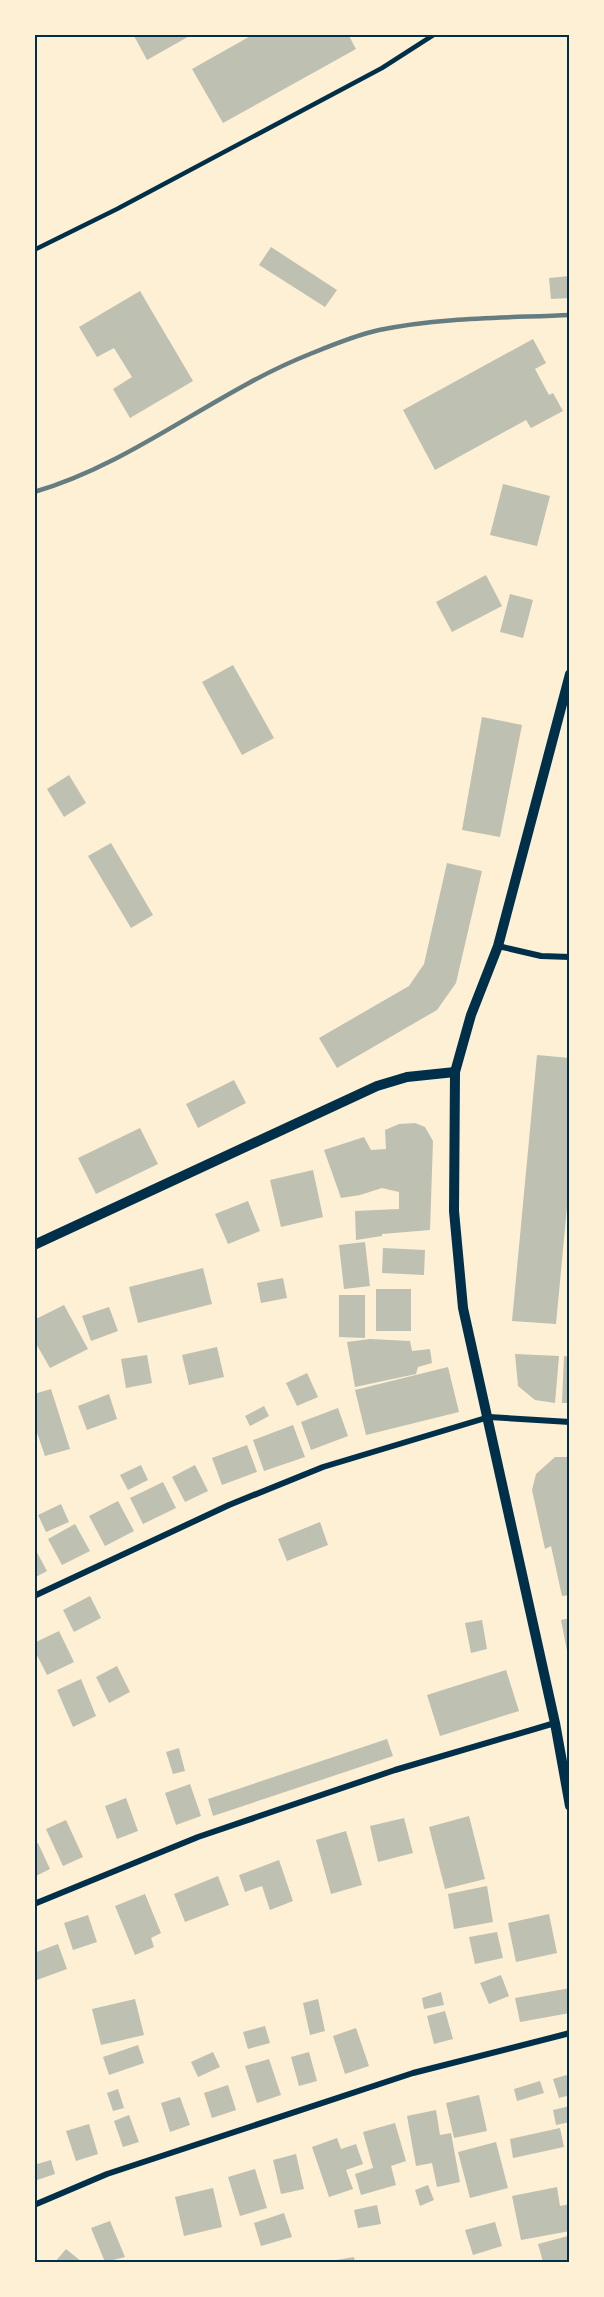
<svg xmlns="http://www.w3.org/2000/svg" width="604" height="2297" font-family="'Work Sans',sans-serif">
<rect width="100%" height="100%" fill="#fdf0d5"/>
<g fill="#bec0b2">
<path d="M133,34H193L147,60Z"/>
<path d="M254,34H348L356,49L223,123L192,69Z"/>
<path d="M271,247L337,290L325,307L259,265Z"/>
<path d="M570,276V298L551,299L549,278Z"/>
<path d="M140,291L193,381L130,418L113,389L132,377L114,348L97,357L79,327Z"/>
<path d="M533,339L546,363L535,369L549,395L553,393L563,411L531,428L526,420L435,470L403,410Z"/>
<path d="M503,484L550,496L537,546L490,535Z"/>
<path d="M486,575L502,606L452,632L436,602Z"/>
<path d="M510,594L533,600L523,638L500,632Z"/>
<path d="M233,665L274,738L242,755L202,682Z"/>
<path d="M482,717L522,725L500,837L462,830Z"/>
<path d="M69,775L86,803L64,817L47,789Z"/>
<path d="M111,843L153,915L131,928L88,856Z"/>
<path d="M447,863L482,871L456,983L437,1010L337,1068L319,1038L409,986L424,964Z"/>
<path d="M537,1055L570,1058V1175L556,1324L512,1321Z"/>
<path d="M234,1080L246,1103L198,1128L186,1104Z"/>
<path d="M415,1123L425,1127L433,1141L430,1230L382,1234V1236L356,1240L355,1211L399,1209V1192L382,1188L360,1195L341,1198L324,1150L364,1137L371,1150L386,1149L385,1130L399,1124Z"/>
<path d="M140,1128L158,1164L96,1194L78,1158Z"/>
<path d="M313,1170L323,1217L281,1227L270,1180Z"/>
<path d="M248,1201L260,1231L228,1244L215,1214Z"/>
<path d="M365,1242L370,1286L344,1289L339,1245Z"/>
<path d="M383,1248L425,1250L424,1275L382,1273Z"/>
<path d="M203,1268L212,1304L138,1323L129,1287Z"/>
<path d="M283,1278L287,1298L261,1303L257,1283Z"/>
<rect x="376" y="1289" width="35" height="42"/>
<path d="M339,1295H365V1338L339,1337Z"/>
<path d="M64,1305L88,1349L50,1368L34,1340V1320Z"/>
<path d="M109,1307L118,1331L91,1341L82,1316Z"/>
<path d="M370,1339L410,1341L412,1351L430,1349L432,1363L418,1367L416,1374L355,1387L347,1342Z"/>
<path d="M217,1347L224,1377L189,1385L182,1355Z"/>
<path d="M515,1354L559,1356L555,1403L535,1400L518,1386Z"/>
<path d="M147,1355L152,1383L126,1388L121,1359Z"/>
<path d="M564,1356L570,1357V1403H562Z"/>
<path d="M448,1367L459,1412L366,1435L355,1390Z"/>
<path d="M307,1373L318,1397L297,1406L286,1383Z"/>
<path d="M51,1389L70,1449L45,1456L34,1424V1394Z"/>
<path d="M109,1394L117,1419L87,1430L78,1406Z"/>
<path d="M264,1406L269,1416L250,1426L245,1416Z"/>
<path d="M338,1408L348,1436L311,1450L301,1422Z"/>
<path d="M293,1425L305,1457L264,1471L253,1440Z"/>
<path d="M247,1445L257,1472L222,1485L212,1458Z"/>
<path d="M555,1457H570V1493L568,1497L570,1505V1595L562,1596L551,1546L545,1549L532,1490L536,1474Z"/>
<path d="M141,1465L148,1480L128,1490L120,1475Z"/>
<path d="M195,1465L208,1491L185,1502L172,1477Z"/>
<path d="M163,1482L176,1508L143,1524L130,1498Z"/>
<path d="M118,1501L134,1531L105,1546L89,1516Z"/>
<path d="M61,1504L69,1522L46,1532L38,1515Z"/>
<path d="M320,1522L328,1545L287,1561L278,1539Z"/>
<path d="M75,1524L90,1551L62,1565L48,1539Z"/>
<path d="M34,1547L47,1571L34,1578Z"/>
<path d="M90,1596L101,1618L74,1632L63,1610Z"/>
<path d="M570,1618V1655L568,1656L561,1620Z"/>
<path d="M482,1620L487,1649L471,1653L465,1623Z"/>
<path d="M59,1631L74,1662L47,1675L34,1649V1643Z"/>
<path d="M117,1666L130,1692L109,1703L96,1677Z"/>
<path d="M506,1670L519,1711L440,1736L427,1695Z"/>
<path d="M81,1679L96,1716L73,1727L57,1690Z"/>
<path d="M387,1739L393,1756L213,1816L208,1799Z"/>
<path d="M179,1748L185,1771L173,1774L166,1752Z"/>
<path d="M190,1784L201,1816L176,1825L165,1793Z"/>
<path d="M126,1798L138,1831L117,1839L105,1806Z"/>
<path d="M469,1816L485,1879L445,1889L429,1827Z"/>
<path d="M404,1818L413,1853L378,1862L370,1826Z"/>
<path d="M66,1820L83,1857L63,1866L46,1829Z"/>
<path d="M346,1831L362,1885L331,1894L316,1840Z"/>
<path d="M38,1843L50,1869L34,1877V1845Z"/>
<path d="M279,1860L293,1901L270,1910L262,1886L245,1892L239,1875Z"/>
<path d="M218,1876L229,1905L185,1922L174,1894Z"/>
<path d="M487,1886L493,1922L454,1929L448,1894Z"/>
<path d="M145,1894L161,1933L151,1938L154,1947L135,1955L115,1906Z"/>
<path d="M549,1914L557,1953L516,1962L508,1923Z"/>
<path d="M88,1915L97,1942L73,1950L64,1923Z"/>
<path d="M497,1932L503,1958L475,1964L469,1937Z"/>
<path d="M58,1944L67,1969L34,1981V1953Z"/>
<path d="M501,1975L509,1996L489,2004L480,1983Z"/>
<path d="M570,1988V2013L520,2022L515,1998Z"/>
<path d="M441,1992L444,2005L424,2009L422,1998Z"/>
<path d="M135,1999L144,2035L101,2045L92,2009Z"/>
<path d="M318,1999L325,2031L310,2035L303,2003Z"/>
<path d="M445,2011L453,2039L434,2044L427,2016Z"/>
<path d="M265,2026L270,2043L248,2049L243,2032Z"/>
<path d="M356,2028L369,2066L345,2074L333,2036Z"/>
<path d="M138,2045L144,2063L109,2075L103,2057Z"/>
<path d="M213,2052L220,2067L198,2077L191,2062Z"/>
<path d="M309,2052L317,2081L299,2086L291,2057Z"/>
<path d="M269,2059L281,2095L257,2103L245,2066Z"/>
<path d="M570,2074V2095L559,2098L553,2079Z"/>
<path d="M540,2081L544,2093L517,2101L514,2089Z"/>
<path d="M228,2085L236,2110L212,2118L204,2093Z"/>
<path d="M118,2089L124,2108L113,2111L107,2093Z"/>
<path d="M479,2095L487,2131L454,2138L446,2103Z"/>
<path d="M180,2097L190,2125L170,2132L161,2103Z"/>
<path d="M570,2106V2122L556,2125L553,2110Z"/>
<path d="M436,2110L440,2135L451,2133L460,2182L437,2187L432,2163L416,2166L407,2116Z"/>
<path d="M129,2115L139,2142L123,2147L114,2121Z"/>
<path d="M395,2123L406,2161L391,2166L396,2185L361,2195L355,2174L373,2168L363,2132Z"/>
<path d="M89,2124L98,2154L76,2161L66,2131Z"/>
<path d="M560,2128L564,2147L513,2158L510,2139Z"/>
<path d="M337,2138L341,2149L356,2144L363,2164L346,2170L353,2189L329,2197L312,2147Z"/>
<path d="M496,2142L508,2188L470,2198L458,2152Z"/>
<path d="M296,2154L304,2189L281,2194L273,2160Z"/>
<path d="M51,2160L55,2174L34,2181V2165Z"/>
<path d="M255,2169L267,2208L240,2216L228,2177Z"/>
<path d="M428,2185L434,2200L420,2206L415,2190Z"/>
<path d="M557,2187L560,2206L570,2204V2231L521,2240L512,2196Z"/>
<path d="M213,2188L222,2227L184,2236L175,2197Z"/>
<path d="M377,2205L381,2224L358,2228L354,2210Z"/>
<path d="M284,2213L292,2237L261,2246L254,2223Z"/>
<path d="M110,2221L125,2257L105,2262L91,2228Z"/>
<path d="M495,2222L502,2246L473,2255L465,2230Z"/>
<path d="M568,2236L570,2260L560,2262H543L538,2244Z"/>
<path d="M66,2249L82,2262H55Z"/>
<path d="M354,2257L355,2262H331V2261Z"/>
</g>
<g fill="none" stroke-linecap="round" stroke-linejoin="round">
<path stroke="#003049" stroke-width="4.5" d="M34,250L117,209L382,68L435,34"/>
<g stroke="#003049" stroke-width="6">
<path d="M498,946L541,956L570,957"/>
<path d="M34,1596L229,1505L323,1467L489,1417L570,1422"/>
<path d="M34,1904L198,1837L395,1770L555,1723"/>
<path d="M34,2205L107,2174L413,2073L570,2033"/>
</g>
<g stroke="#003049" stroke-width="10">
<path d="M570,674L498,946L471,1015L455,1072L454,1211L463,1308L555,1723L570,1806"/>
<path d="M34,1245L377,1086L407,1077L455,1072"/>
</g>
<path stroke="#657d81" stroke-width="4.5" d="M34,492C134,463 214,392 310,354C332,345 356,335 379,330C441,317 507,318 570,315"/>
</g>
<rect width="604" height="2297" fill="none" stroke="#fdf0d5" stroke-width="72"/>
<rect x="36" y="36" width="532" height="2225" fill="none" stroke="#003049" stroke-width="2"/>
</svg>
